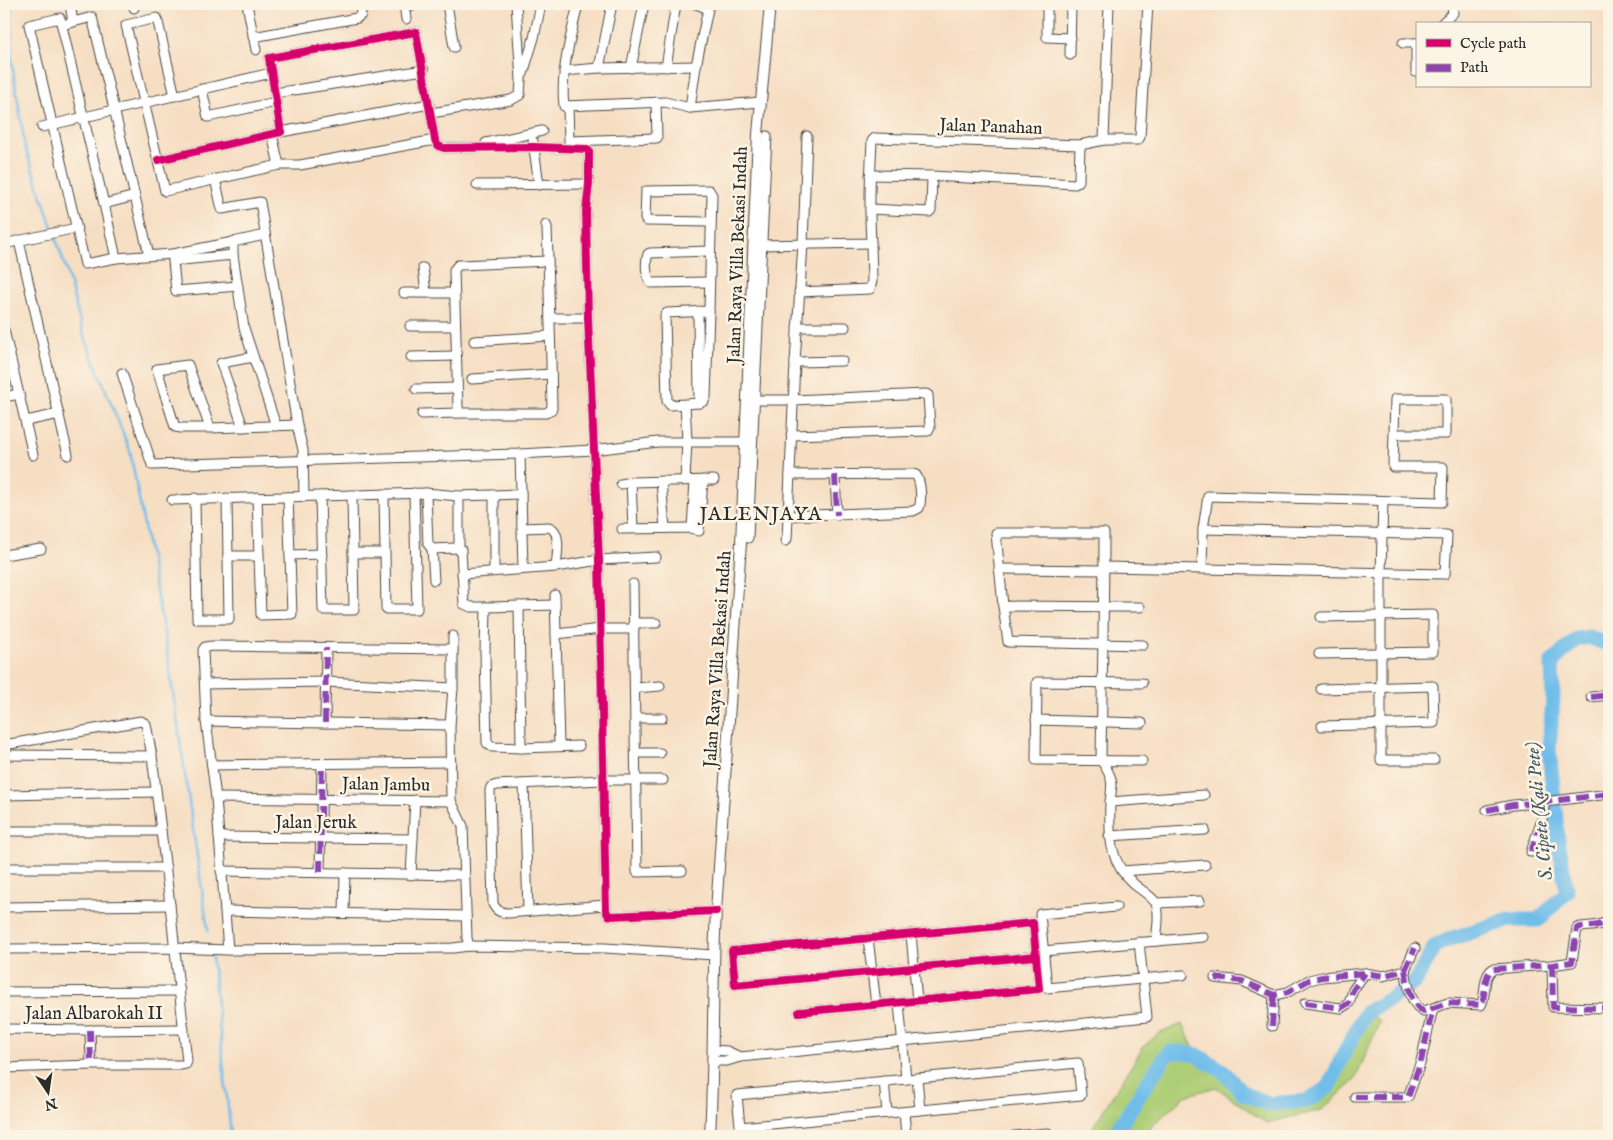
<svg xmlns="http://www.w3.org/2000/svg" width="1613" height="1140" font-family="'IM FELL English',serif">
<rect width="100%" height="100%" fill="#fcf5e5"/>
<filter id="ink" filterUnits="userSpaceOnUse"><feTurbulence type="fractalNoise" baseFrequency=".02" numOctaves="2"/><feDisplacementMap in="SourceGraphic" scale="10" xChannelSelector="R" yChannelSelector="G"/><feConvolveMatrix kernelMatrix="1 2 1 2 8 2 1 2 1" color-interpolation-filters="sRGB"/></filter>
<filter id="wash" filterUnits="userSpaceOnUse"><feTurbulence type="fractalNoise" baseFrequency=".0096" numOctaves="4" result="noise"/><feDisplacementMap in="SourceGraphic" scale="20" xChannelSelector="R" yChannelSelector="G"/><feGaussianBlur stdDeviation="1.12" result="paint"/><feColorMatrix in="noise" values="0 0 0 0 0 0 0 0 0 0 0 0 0 0 0 0 0 1.4 0 .05"/><feComposite in="paint" operator="in"/></filter>
<g filter="url(#wash)">
<rect width="100%" height="100%" fill="#f6dec3"/>
<path fill="#adcd76" stroke="#6c7c50" d="M1366,1012L1380,1021L1355,1080L1322,1110L1266,1123L1216,1087L1185,1096L1151,1127L1147,1136H1087L1144,1046L1158,1034L1182,1024L1197,1055L1223,1071L1244,1094L1271,1104L1307,1101L1329,1087Z"/>
<g fill="none" stroke-linecap="round" stroke-linejoin="round">
<g stroke="#70bdea" stroke-width="2.5">
<path d="M11,4V56L25,147L66,269L83,333L130,451L166,644L208,931"/>
<path d="M212,956L231,1136"/>
</g>
<path stroke="#70bdea" stroke-width="15" d="M1113,1136C1132,1108 1148,1079 1169,1052H1182L1197,1055L1223,1071L1244,1094L1270,1104L1307,1101L1329,1087L1344,1053L1366,1012L1390,999L1415,982L1435,946L1450,939L1509,920H1538L1567,892L1558,840L1549,749L1553,699L1552,662L1577,639L1589,637L1609,645"/>
</g>
</g>
<g filter="url(#ink)">
<g fill="none" stroke-linecap="round" stroke-linejoin="round">
<g stroke="#494642" stroke-width="11">
<g id="minor">
<path d="M70,4L73,22"/>
<path d="M133,4L134,8"/>
<path d="M192,4H193"/>
<path d="M247,4L256,50"/>
<path d="M404,4L406,19"/>
<path d="M447,4L454,47"/>
<path d="M578,4C571,37 560,72 564,106L665,102L690,108L760,102"/>
<path d="M696,4L707,8"/>
<path d="M1047,4V37L1071,38"/>
<path d="M404,6L419,4"/>
<path d="M1441,24L1453,13L1452,4"/>
<path d="M62,25L92,17L149,255"/>
<path d="M253,37L357,18L361,15L360,4"/>
<path d="M1403,43H1417"/>
<path d="M1070,55L1071,4"/>
<path d="M666,67L676,4"/>
<path d="M599,68L612,4"/>
<path d="M631,68L644,4"/>
<path d="M564,71L599,68L696,66"/>
<path d="M1416,72V43"/>
<path d="M523,74L534,38L541,4"/>
<path d="M202,89L208,117L276,102"/>
<path d="M275,93L424,70"/>
<path d="M175,96L157,18L126,25L165,191L279,165H300L435,140"/>
<path d="M568,106L569,141L657,138L656,102"/>
<path d="M690,108L696,66L709,4"/>
<path d="M431,113L511,100L520,95L521,80L516,4"/>
<path d="M42,127L271,73"/>
<path d="M281,132L429,104"/>
<path d="M272,134L279,165"/>
<path d="M1104,140L1109,4"/>
<path d="M533,141L539,185"/>
<path d="M486,143L542,131"/>
<path d="M158,160L281,132L269,58L416,32L435,140L438,146L444,148L534,147L587,149L589,151V184L586,211L588,318L599,560L606,910L608,915L612,916L716,911"/>
<path d="M870,175L932,176L1075,184L1079,181V178L1080,145"/>
<path d="M215,179L222,209L260,202L297,425L303,450L304,497"/>
<path d="M477,185L589,184"/>
<path d="M135,196L104,204L60,18L29,25L85,264L116,258L173,254"/>
<path d="M104,204L116,258"/>
<path d="M870,209L929,212L931,210L932,176"/>
<path d="M546,225L547,227C549,288 551,348 552,409L546,413H460L458,408L454,270L458,265H461L548,261"/>
<path d="M265,235L233,242V255L244,328L276,426"/>
<path d="M19,241L68,455"/>
<path d="M4,244L76,228"/>
<path d="M754,245L871,243C869,209 870,175 872,141L875,138L1080,145L1104,140H1138L1140,137L1148,4"/>
<path d="M233,255L173,261L176,291L238,286"/>
<path d="M173,259V254L233,242"/>
<path d="M423,268L426,293"/>
<path d="M709,282L651,283C646,277 645,262 648,254L650,253L710,251"/>
<path d="M799,292L870,289L872,281L871,243"/>
<path d="M404,293H454"/>
<path d="M698,311L699,403"/>
<path d="M709,311L712,195L709,190L646,191L645,219L647,221L711,222"/>
<path d="M550,318H588"/>
<path d="M410,326H455"/>
<path d="M797,327H845"/>
<path d="M4,330L33,455"/>
<path d="M474,341L550,336"/>
<path d="M411,357L456,356"/>
<path d="M795,362L842,361"/>
<path d="M122,373L152,465L520,454L593,450L658,442H745"/>
<path d="M472,379L551,374"/>
<path d="M416,389L457,388"/>
<path d="M4,397L19,394"/>
<path d="M748,400H793L926,394L928,395L930,428L928,431L791,435"/>
<path d="M422,414L460,413"/>
<path d="M26,421L59,414"/>
<path d="M243,427L221,363L253,357"/>
<path d="M210,428L188,365L157,369L175,427L181,428H210L297,425"/>
<path d="M520,454L523,569"/>
<path d="M835,475L837,515"/>
<path d="M685,480L687,441L685,404L670,405L667,401L665,315L667,313L709,311L706,397L704,401L699,403L685,404"/>
<path d="M661,481L665,528"/>
<path d="M631,482L633,528"/>
<path d="M621,484L631,482L714,480"/>
<path d="M426,493L428,544L432,549L455,548L461,550L464,604L471,607H486"/>
<path d="M384,494L386,609H417L414,493"/>
<path d="M494,495V571"/>
<path d="M320,496L323,610H354L352,495"/>
<path d="M459,496V549"/>
<path d="M257,497L261,615L292,614L288,497"/>
<path d="M195,498L197,619H229L227,498"/>
<path d="M172,500L426,493L459,496L521,494"/>
<path d="M1383,501L1381,573V760H1434"/>
<path d="M788,516L913,511L919,508C922,500 921,482 916,475L913,474L790,475"/>
<path d="M523,528L549,527C562,531 557,556 556,567"/>
<path d="M692,528L695,481"/>
<path d="M622,529L692,528L699,531L703,480"/>
<path d="M748,538L767,136"/>
<path d="M785,541L787,539L795,362L803,244L807,136"/>
<path d="M432,549L434,580"/>
<path d="M353,553H384"/>
<path d="M4,555L41,549"/>
<path d="M290,555L322,554"/>
<path d="M228,556H259"/>
<path d="M1104,567L1445,574L1447,535L1203,529"/>
<path d="M999,569L1104,570"/>
<path d="M1202,569L1203,529L1208,496L1442,502L1443,467H1393L1395,399H1446V434H1394"/>
<path d="M462,574L556,567L599,560L656,557"/>
<path d="M633,584L637,872L682,871"/>
<path d="M555,595L559,746"/>
<path d="M555,605L486,607L485,653L487,743L492,747L521,748L579,746"/>
<path d="M519,606L521,748"/>
<path d="M1003,606L1008,642L1143,645"/>
<path d="M634,623H656"/>
<path d="M556,634L601,629H634"/>
<path d="M453,636V688L450,725L451,801L463,826L467,938L469,946"/>
<path d="M1319,654L1433,652V615L1321,617"/>
<path d="M205,684L326,682L453,688"/>
<path d="M635,688L660,686"/>
<path d="M1321,689L1433,686L1434,723L1322,726"/>
<path d="M1591,697L1609,695"/>
<path d="M635,718H662"/>
<path d="M1036,720L1142,723"/>
<path d="M206,721L450,725"/>
<path d="M325,723L326,648"/>
<path d="M4,745L141,721L146,724L152,756L170,905L187,1061L186,1064L182,1065H91L4,1068"/>
<path d="M636,753H660"/>
<path d="M4,755L152,756"/>
<path d="M1142,761L1036,760L1037,682L1142,683"/>
<path d="M212,765L451,762"/>
<path d="M524,784L528,911"/>
<path d="M4,795L156,792"/>
<path d="M216,798L451,801"/>
<path d="M1110,802C1113,781 1113,778 1101,760C1102,685 1104,609 1104,533H996L1003,606L1140,607"/>
<path d="M1487,810L1513,805L1545,802L1609,794"/>
<path d="M4,831H161"/>
<path d="M1109,836L1205,830"/>
<path d="M219,837L413,839"/>
<path d="M1531,852L1542,819L1545,802"/>
<path d="M4,868H166"/>
<path d="M221,871L464,875"/>
<path d="M1122,871L1205,865"/>
<path d="M320,872L322,764"/>
<path d="M411,875L415,800"/>
<path d="M1157,903L1200,901"/>
<path d="M605,905L508,913C501,913 496,911 493,904L490,790L491,787L497,785L603,780H663"/>
<path d="M4,907L170,905"/>
<path d="M1116,907L1040,914L1047,988L1183,975"/>
<path d="M225,911L466,916"/>
<path d="M344,913L345,873"/>
<path d="M911,934L917,1001"/>
<path d="M868,938L876,1005"/>
<path d="M1156,941C1157,930 1160,917 1157,906C1155,898 1141,890 1135,885C1108,862 1109,834 1110,802L1204,795"/>
<path d="M4,949L174,948L228,950L453,948L469,946L605,948L714,955"/>
<path d="M228,950L216,798L206,721L203,650L205,647L212,646L453,649"/>
<path d="M1043,951L1203,937"/>
<path d="M1552,965L1553,1007L1609,1008"/>
<path d="M1405,970C1408,983 1410,1006 1424,1011L1433,1008"/>
<path d="M1215,978L1242,981L1274,995L1288,992L1309,980L1322,977L1365,973L1383,976L1405,970L1415,948"/>
<path d="M4,992L180,991"/>
<path d="M899,1003L906,1079"/>
<path d="M1305,1003L1341,1008L1349,1003L1353,990L1365,973"/>
<path d="M799,1012L1039,989L1033,923L732,951L735,985L1036,956"/>
<path d="M1272,1026L1274,995"/>
<path d="M4,1029L90,1030L184,1029"/>
<path d="M90,1030L91,1065"/>
<path d="M713,1050L727,1051L740,1057"/>
<path d="M713,1061H727L740,1057L1147,1017L1139,942"/>
<path d="M917,1078L920,1110"/>
<path d="M884,1081L887,1113"/>
<path d="M1355,1097H1408L1421,1061L1433,1008L1448,1003L1481,1005C1487,994 1482,976 1493,969L1552,965L1572,962L1577,928C1587,925 1602,928 1609,919"/>
<path d="M904,1112L906,1136"/>
<path d="M740,1127L1081,1095L1078,1063L737,1095L741,1136"/>
<path d="M1014,1136L1048,1133"/>
</g>
</g>
<g stroke="#494642" stroke-width="12">
<path id="major" d="M710,1136C714,1061 712,986 716,911L741,543L758,134L770,4"/>
</g>
<use href="#minor" stroke="#fff" stroke-width="9"/>
<use href="#major" stroke="#fff" stroke-width="10"/>
<g stroke="#8e44ad" stroke-width="6" stroke-dasharray="12 6" stroke-linecap="butt">
<path d="M835,475L837,515"/>
<path d="M1591,697L1609,695"/>
<path d="M325,723L326,648"/>
<path d="M1487,810L1513,805L1545,802L1609,794"/>
<path d="M1531,852L1542,819L1545,802"/>
<path d="M320,872L322,764"/>
<path d="M1552,965L1553,1007L1609,1008"/>
<path d="M1405,970C1408,983 1410,1006 1424,1011L1433,1008"/>
<path d="M1215,978L1242,981L1274,995L1288,992L1309,980L1322,977L1365,973L1383,976L1405,970L1415,948"/>
<path d="M1305,1003L1341,1008L1349,1003L1353,990L1365,973"/>
<path d="M1272,1026L1274,995"/>
<path d="M90,1030L91,1065"/>
<path d="M1355,1097H1408L1421,1061L1433,1008L1448,1003L1481,1005C1487,994 1482,976 1493,969L1552,965L1572,962L1577,928C1587,925 1602,928 1609,919"/>
</g>
<g stroke="#fcf5e5" stroke-width="11">
<g id="cycleway">
<path d="M158,160L281,132L269,58L416,32L435,140L438,146L444,148L534,147L587,149L589,151V184L586,211L588,318L599,560L606,910L608,915L612,916L716,911"/>
<path d="M799,1012L1039,989L1033,923L732,951L735,985L1036,956"/>
</g>
</g>
<use href="#cycleway" stroke="#d6006c" stroke-width="8"/>
</g>
</g>
<g text-anchor="middle" stroke-width="5" stroke-linejoin="round" paint-order="stroke">
<g font-size="18" fill="#2b2b2b" stroke="#fcf5e5">
<text transform="translate(991 126) rotate(2)" y="6">Jalan Panahan</text>
<text transform="translate(737 255) rotate(-88)" y="6">Jalan Raya Villa Bekasi Indah</text>
<text transform="translate(717 659) rotate(-86)" y="6">Jalan Raya Villa Bekasi Indah</text>
<text transform="translate(386 784) rotate(1)" y="6">Jalan Jambu</text>
<text x="316" y="828">Jalan Jeruk</text>
<text x="94" y="1019">Jalan Albarokah II</text>
</g>
<g font-size="19" font-style="italic" fill="#405764" stroke="#fcf5e5">
<text transform="translate(1538 811) rotate(-96)" y="7">S. Cipete (Kali Pete)</text>
</g>
<g font-size="20" letter-spacing="1" fill="#2b2b2b" stroke="#fcf5e5">
<text x="761" y="520">JALENJAYA</text>
</g>
</g>
<rect width="1613" height="1140" fill="none" stroke="#fcf5e5" stroke-width="20"/>
<rect x="1416" y="22" width="175" height="65" fill="#fcf5e5" stroke="#a8a49b"/>
<rect x="1426" y="39" width="25" height="8" fill="#d6006c" stroke="#a8a49b"/>
<text x="1460" y="48" font-size="15" fill="#2b2b2b">Cycle path</text>
<rect x="1426" y="64" width="25" height="8" fill="#8e44ad" stroke="#a8a49b"/>
<text x="1460" y="72" font-size="15" fill="#2b2b2b">Path</text>
<g transform="translate(48 1092) rotate(167)" stroke="#fcf5e5" stroke-width="4" paint-order="stroke">
<path d="M0-4L9 19L0 12L-9 19Z" fill="#2b2b2b"/>
<text y="-8" font-size="14" font-weight="bold" text-anchor="middle" fill="#2b2b2b">N</text>
</g>
</svg>
